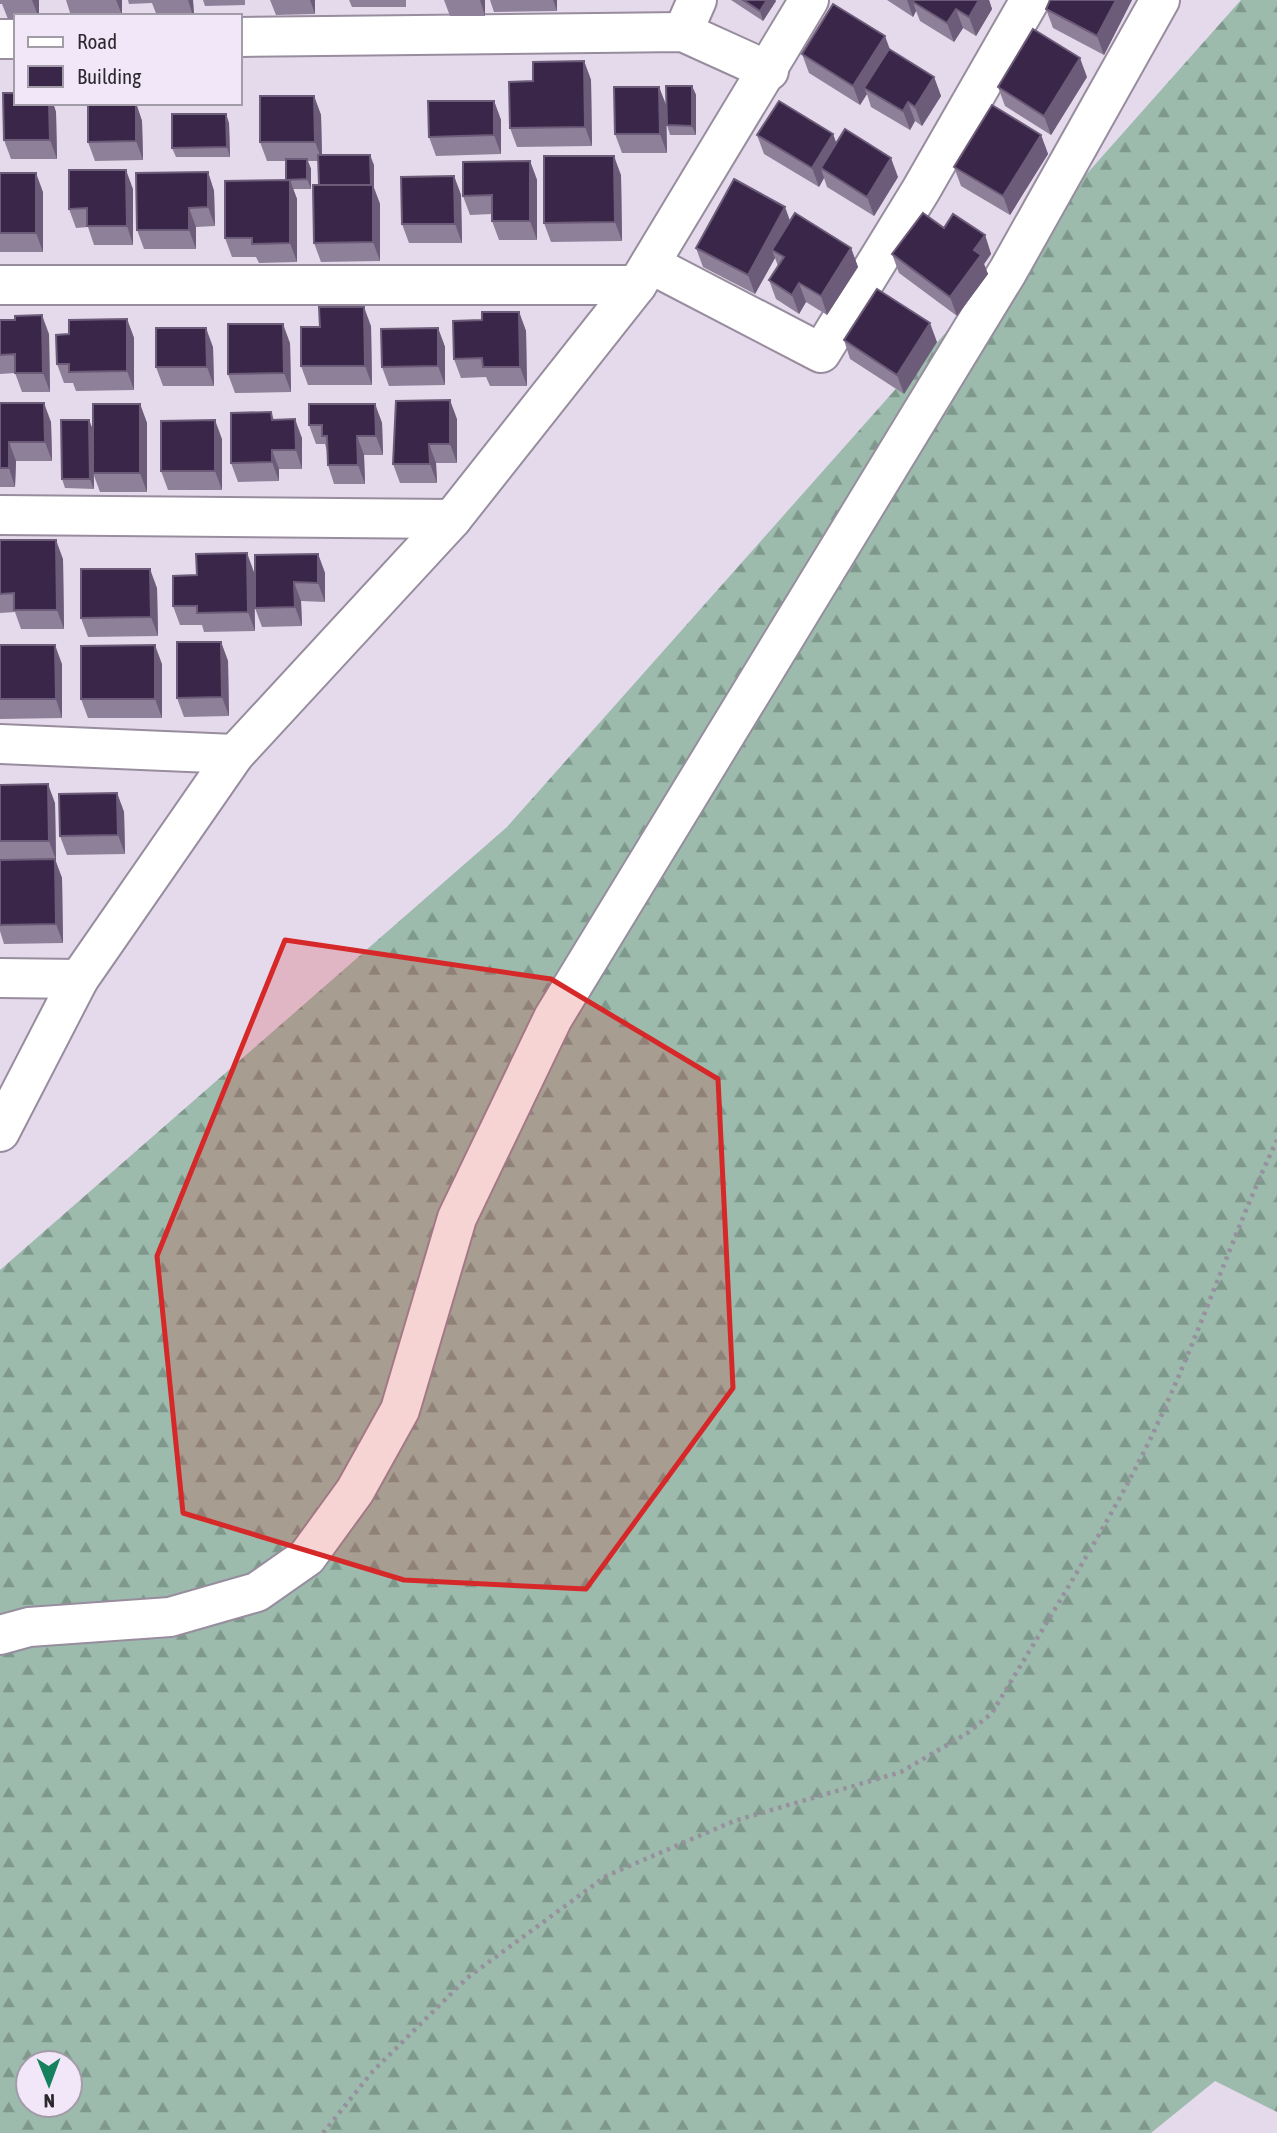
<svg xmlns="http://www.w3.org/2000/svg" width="1277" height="2133" font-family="'Asap Condensed',sans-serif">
<defs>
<pattern id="forest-firs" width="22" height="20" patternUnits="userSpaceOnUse" patternTransform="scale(1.75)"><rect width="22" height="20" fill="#9cbbac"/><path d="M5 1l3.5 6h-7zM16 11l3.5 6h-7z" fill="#7f988c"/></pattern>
</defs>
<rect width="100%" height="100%" fill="#e4daeb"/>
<path fill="url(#forest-firs)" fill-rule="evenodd" d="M1241,0H1277V2112L1215,2081L1151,2133H0V1270L507,827ZM28,2063H70V2105H28Z"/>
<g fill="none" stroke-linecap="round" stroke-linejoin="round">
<g stroke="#978d9e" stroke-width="42">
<g id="minor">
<path d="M683,32L697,0"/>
<path d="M240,37L683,32L769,71"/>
<path d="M0,39H16"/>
<path d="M650,264L821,353L921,190L1030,0"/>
<path d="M0,285H637"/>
<path d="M0,515L452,519"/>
<path d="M0,744L235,754"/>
<path d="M0,978L79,979"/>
<path d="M0,1132L79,979L235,754L452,519L637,285L809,0"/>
<path d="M0,1635L29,1627L170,1617L257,1592L307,1557L355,1491L400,1410L457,1218L553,1018L1008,271L1160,0"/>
</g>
</g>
<path stroke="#97909d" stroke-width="4.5" stroke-dasharray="3.5 5" stroke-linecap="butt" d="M323,2133L373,2071L467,1978L606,1876L734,1821L901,1772L969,1732L992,1713C1039,1634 1089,1556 1132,1475C1189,1368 1225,1250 1277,1140"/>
<use href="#minor" stroke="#fff" stroke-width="38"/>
</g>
<g fill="#8f809a">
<path d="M0,0H39V16H16V19H8L2,4H0Z"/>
<path d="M66,0H122V15L71,16Z"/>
<path d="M128,0H193L194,16H157L152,3L129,4Z"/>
<path d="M203,0H245V5L205,6Z"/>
<path d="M270,0H315V14L276,15Z"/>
<path d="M349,0H406V7H352Z"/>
<path d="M444,0H485V16H450Z"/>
<path d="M490,0H557V11L494,12Z"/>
<path d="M731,0H775L776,1L763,21Z"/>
<path d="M887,0H989L992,9L976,36L963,28L954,42L920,21L916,11L913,17Z"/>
<path d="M1132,0L1104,55L1053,28L1046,9Z"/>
<path d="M890,50L934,77L941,96L922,126L915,121L910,130L871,107L867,94L860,105L809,73L802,54Z"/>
<path d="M584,61L591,80L592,146L517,147L510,128L533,81Z"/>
<path d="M1087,77L1051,135L1005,106L998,87Z"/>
<path d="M692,86L696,95V135H670L667,125Z"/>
<path d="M659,87L666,105L667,153H622L615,134Z"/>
<path d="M314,96L321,115L322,155L374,165V188L380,204V261L321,262L314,243L319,185L318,161H308L311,169V189H293L297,199V262L259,263L256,257H232L225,238L286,180V161H267L260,142Z"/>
<path d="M494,101L501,120V154L436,156L429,137Z"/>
<path d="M16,103H53L56,112L57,159H11L4,140Z"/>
<path d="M88,103H136L142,121L143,160L95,161L88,142Z"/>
<path d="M229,123L230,157H176L172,148Z"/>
<path d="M833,134L836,143L898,177L874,216L827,187L824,178L819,187L764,154L757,135Z"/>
<path d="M1041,135L1048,154L1010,215L961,186L954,167Z"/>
<path d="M530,161L537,180V240H499L492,221V214L470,215L463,196Z"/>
<path d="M208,172L214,191L215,226L196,227V249H144L137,230Z"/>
<path d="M0,173L43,192V252H0Z"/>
<path d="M621,175L622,241L551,242L544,223Z"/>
<path d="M454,176L461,195L462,243H409L402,224Z"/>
<path d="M133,189V245H94L88,227L76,228L69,209Z"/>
<path d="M790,220L851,248L858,267L827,315L806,302L799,314L776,299L769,280L778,266L775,258L755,294L703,267L696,248Z"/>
<path d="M944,228L985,235L991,254L984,264L988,274L957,316L899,273L892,254Z"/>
<path d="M519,312L526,331L527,386H490L486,377L461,378L454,359L482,320Z"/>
<path d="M127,319L134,338V390L76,391L73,383H64L57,364L69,334Z"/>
<path d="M0,320L49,334L50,392H22L15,373L0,374Z"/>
<path d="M371,326L372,385H308L301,366Z"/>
<path d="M438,328L445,347V385L389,386L382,367Z"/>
<path d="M844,340L937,342L904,394L850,359Z"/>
<path d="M290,343L291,392L235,393L228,374Z"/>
<path d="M213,347L214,386H163L156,367Z"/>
<path d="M0,403L51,422L52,461H16L15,487H0Z"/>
<path d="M140,404L147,423V492H100L93,473Z"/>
<path d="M375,404L382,423L383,455H364L365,484H334L328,465L327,451L325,444H316L309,425Z"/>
<path d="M271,412L274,420L302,438V469H279V481L238,482L231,463Z"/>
<path d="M457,419V463H436L437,483H400L393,464Z"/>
<path d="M89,420L93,430L94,489L65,488L62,479Z"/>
<path d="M222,439V490H168L161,471Z"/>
<path d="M0,540L63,559L64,629H21L15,612L0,613Z"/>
<path d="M318,554L325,573V602L301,601L302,626L262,627L255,608Z"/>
<path d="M254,572L255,631L204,632L202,625H180L173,606L197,575Z"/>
<path d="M157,588L158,636L88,637L81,618Z"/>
<path d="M221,642L228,661L229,716L184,717L177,698Z"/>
<path d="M0,645L62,664V718L0,719Z"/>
<path d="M162,664V718H88L81,699Z"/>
<path d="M0,785L55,803L56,860H55L62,878L63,943L4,944L0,931Z"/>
<path d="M117,793L124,812L125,854L67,855L60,836Z"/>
</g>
<g fill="#6d5c79">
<path d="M32,0H39V16H38Z"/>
<path d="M116,0H122V15Z"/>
<path d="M188,0H193L194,16H193Z"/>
<path d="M310,0H315V14Z"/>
<path d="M480,0H485V16Z"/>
<path d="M553,0H557V11Z"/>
<path d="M767,0H775L776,1L763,21L760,11Z"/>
<path d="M907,0H924L913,2L916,11L913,17Z"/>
<path d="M979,0H989L992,9L976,36L969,17Z"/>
<path d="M1116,0H1132L1104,55L1097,36Z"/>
<path d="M956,9L963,28L954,42L947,23Z"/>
<path d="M885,36L892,55L864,88L867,94L860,105L853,86Z"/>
<path d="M1080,58L1087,77L1051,135L1044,116Z"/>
<path d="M584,61L591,80L592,146L585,127Z"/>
<path d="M934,77L941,96L922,126L915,107Z"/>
<path d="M692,86L696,95V135L692,126Z"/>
<path d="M659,87L666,105L667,153L660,134Z"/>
<path d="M314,96L321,115L322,161L315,142Z"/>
<path d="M494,101L501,120V154L494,135Z"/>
<path d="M908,102L915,121L910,130L903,111Z"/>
<path d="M49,103H53L56,112L57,159L50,140Z"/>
<path d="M136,103L142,121L143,160L136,141Z"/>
<path d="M226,114L229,123L230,157L227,147Z"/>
<path d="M833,134L840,153L821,168L824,178L819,187L812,168Z"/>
<path d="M1041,135L1048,154L1010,215L1003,196Z"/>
<path d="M370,155L374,165V188L380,204V261L373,242Z"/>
<path d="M614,156L621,175L622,241L615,222Z"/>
<path d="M891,158L898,177L874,216L867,197Z"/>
<path d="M307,159L311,169V189L307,179Z"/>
<path d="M530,161L537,180V240L530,221Z"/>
<path d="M126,170L133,189V245L127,226Z"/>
<path d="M208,172L214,191L215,226L208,207Z"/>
<path d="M36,173L43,192V252L36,233Z"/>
<path d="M454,176L461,195L462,243L455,224Z"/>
<path d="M290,180L297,199V262L290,243Z"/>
<path d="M785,207L792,226L772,250L775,258L755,294L748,275Z"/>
<path d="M189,208L196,227V249L189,230Z"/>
<path d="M985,235L991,254L984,264L988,274L957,316L950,297L974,250Z"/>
<path d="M851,248L858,267L827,315L821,296Z"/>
<path d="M799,283L806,302L799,314L792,295Z"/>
<path d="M364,307L371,326L372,385L365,366Z"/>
<path d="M519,312L526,331L527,386L520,367Z"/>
<path d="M42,315L49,334L50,392L43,373Z"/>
<path d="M127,319L134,338V390L127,371Z"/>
<path d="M930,323L937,342L904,394L897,375Z"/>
<path d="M283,324L290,343L291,392L284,373Z"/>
<path d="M206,328L213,347L214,386L207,367Z"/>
<path d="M438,328L445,347V385L438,366Z"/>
<path d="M450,400L457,419V463L450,444Z"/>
<path d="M44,403L51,422L52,461L45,442Z"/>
<path d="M140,404L147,423V492L140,473Z"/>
<path d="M375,404L382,423L383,455L376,436Z"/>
<path d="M295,419L302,438V469L296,450Z"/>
<path d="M89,420L93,430L94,489L90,479Z"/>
<path d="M215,420L222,439V490L215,471Z"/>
<path d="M357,436L364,455L365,484L358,465Z"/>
<path d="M9,442L16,461L15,487L9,468Z"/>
<path d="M429,444L436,463L437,483L430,464Z"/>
<path d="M272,450L279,469V481L272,462Z"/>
<path d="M56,540L63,559L64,629L57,610Z"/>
<path d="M247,553L254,572L255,631L248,612Z"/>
<path d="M318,554L325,573V602L318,583Z"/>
<path d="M150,569L157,588L158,636L151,617Z"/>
<path d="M294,582L301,601L302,626L295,607Z"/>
<path d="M221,642L228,661L229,716L222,697Z"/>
<path d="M55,645L62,664V718L56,699Z"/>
<path d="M155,645L162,664V718L155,699Z"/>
<path d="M48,784L55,803L56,860L49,841Z"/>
<path d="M117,793L124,812L125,854L118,835Z"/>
<path d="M55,859L62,878L63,943L56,924Z"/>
</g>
<g fill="#3a2648" stroke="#6d5c79" stroke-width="2">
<path d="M743,0H767L760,11Z"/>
<path d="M914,0H979L969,17L956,9L947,23L913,2Z"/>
<path d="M1050,0H1116L1097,36L1046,9Z"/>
<path d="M833,4L885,36L853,86L802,54Z"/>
<path d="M1033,29L1080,58L1044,116L998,87Z"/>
<path d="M889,49L934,77L915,107L908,102L903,111L864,88Z"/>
<path d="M584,61L585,127L510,128L509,82L533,81V62Z"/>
<path d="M666,86H692V126L667,125Z"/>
<path d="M614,87H659L660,134H615Z"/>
<path d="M3,93H16V103H49L50,140H4Z"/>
<path d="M260,96H314L315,142H260Z"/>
<path d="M428,101H494V135L429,137Z"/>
<path d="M779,101L833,134L812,168L757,135Z"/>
<path d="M88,103H136V141L88,142Z"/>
<path d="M992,105L1041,135L1003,196L954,167Z"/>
<path d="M172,114H226L227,147L172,148Z"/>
<path d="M845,129L891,158L867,197L821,168Z"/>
<path d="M318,155H370L371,185H319Z"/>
<path d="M544,156H614L615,222L544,223Z"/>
<path d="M286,159H307V179L286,180Z"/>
<path d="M530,161V221H492V195L463,196V162Z"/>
<path d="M69,170H126L127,226H87V208L69,209Z"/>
<path d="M208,172V207L189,208V230H137L136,173Z"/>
<rect x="0" y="173" width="36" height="60"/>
<path d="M454,176L455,224H402L401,177Z"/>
<path d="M734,179L785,207L748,275L696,248Z"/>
<path d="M290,180V243L252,244V238H225V181Z"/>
<path d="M313,185H373V242L314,243Z"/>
<path d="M795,213L851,248L821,296L799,283L792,295L769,280L784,257L772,250Z"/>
<path d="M923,213L944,228L953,214L985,235L974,250L981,255L950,297L892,254Z"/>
<path d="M877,289L930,323L897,375L844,340Z"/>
<path d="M319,307H364L365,366H301V327H320Z"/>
<path d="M482,312H519L520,367H483L482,358L454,359L453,321L482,320Z"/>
<path d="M42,315L43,373H15V354L0,355V320H15V316Z"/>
<path d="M127,319V371L69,372V364H57L56,335L69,334V320Z"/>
<path d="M228,324H283L284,373L228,374Z"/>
<path d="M156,328H206L207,367H156Z"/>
<path d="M438,328V366L382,367L381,329Z"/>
<path d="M450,400V444H429L430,464H393L396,401Z"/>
<path d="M0,403H44L45,442H9V468H0Z"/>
<rect x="93" y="404" width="47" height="69"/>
<path d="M309,404H375L376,436H357L358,465H328L327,436H322V425H309Z"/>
<path d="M271,412L272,420L295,419L296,450H272V462L231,463V413Z"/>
<path d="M61,420H89L90,479H62Z"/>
<path d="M215,420V471H161V421Z"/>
<path d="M0,540H56L57,610H14V593L0,594Z"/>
<path d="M247,553L248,612L197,613V606H173V576L197,575L196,554Z"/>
<path d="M318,554V583L294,582L295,607L255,608V555Z"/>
<path d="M81,569H150L151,617L81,618Z"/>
<path d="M177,642H221L222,697L177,698Z"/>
<path d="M0,645H55L56,699H0Z"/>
<path d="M155,645V699H81V646Z"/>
<path d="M48,784L49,841H0V785Z"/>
<path d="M117,793L118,835L60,836L59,794Z"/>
<path d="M55,859L56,924L0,925V860Z"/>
</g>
<path fill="#d62828" fill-opacity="0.2" stroke="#d62828" stroke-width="5" stroke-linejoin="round" d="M285,940L551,979L718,1079L733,1388L586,1589L404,1580L183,1513L157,1256Z"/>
<rect x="14" y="14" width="228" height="91" fill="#f1e7f9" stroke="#a29ba8" stroke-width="2"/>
<rect x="28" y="37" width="35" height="10" fill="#ffffff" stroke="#a29ba8" stroke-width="2"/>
<text x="77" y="49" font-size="21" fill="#2b282e">Road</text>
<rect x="28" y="66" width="35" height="21" fill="#3a2648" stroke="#a29ba8" stroke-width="2"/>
<text x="77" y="84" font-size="21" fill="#2b282e">Building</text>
<g transform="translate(49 2084) rotate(179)"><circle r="33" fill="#f1e7f9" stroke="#a29ba8" stroke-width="2"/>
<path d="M0-5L12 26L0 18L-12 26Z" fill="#16815d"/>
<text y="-10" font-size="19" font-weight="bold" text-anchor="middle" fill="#2b282e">N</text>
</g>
</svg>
